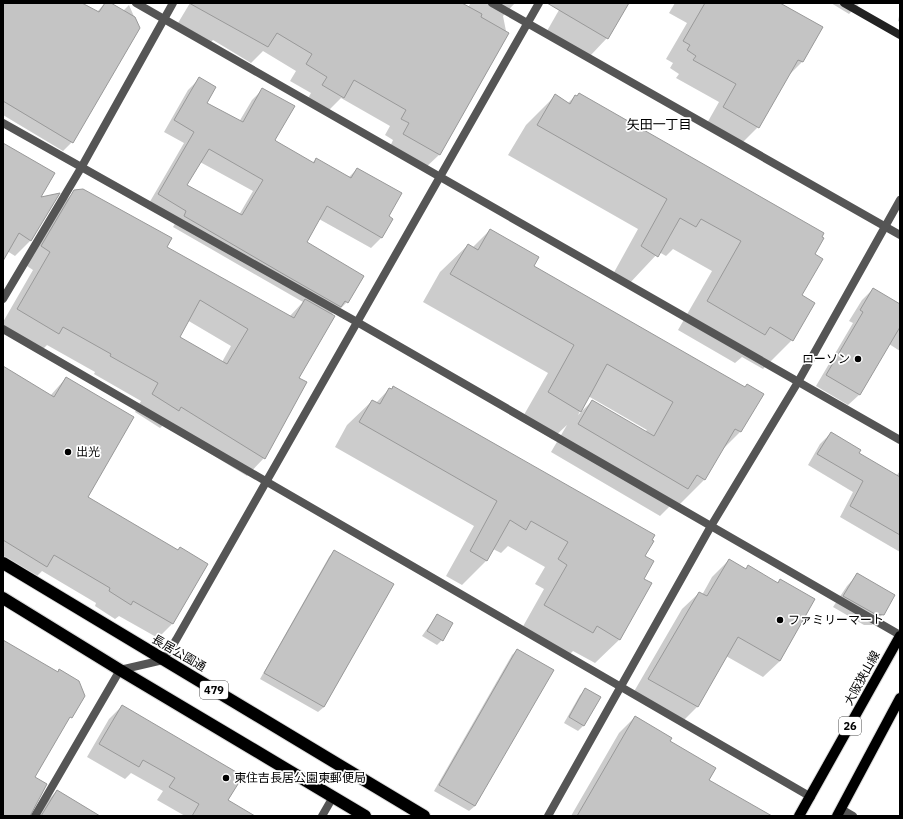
<svg xmlns="http://www.w3.org/2000/svg" width="903" height="819" font-family="'IBM Plex Sans','Noto Sans JP',sans-serif">
<rect width="100%" height="100%" fill="#fff"/>
<g fill="#0003" fill-rule="evenodd">
<path d="M3,3H80L97,12L105,3H109L123,11L129,5L139,28L72,142L63,151L3,115Z"/>
<path d="M190,3H431L468,7L471,3H515L503,16L507,36L440,154L423,170L388,151L393,140L385,135L390,126L341,98L326,113L306,102L311,93L290,81L296,71L263,51L251,63L213,40L211,42L178,23Z"/>
<path d="M563,3H628L607,38L590,56L547,31Z"/>
<path d="M675,3H780L822,28L802,62L787,77L758,127L740,145L706,125L719,102L676,78L679,74L670,68L673,63L666,59L687,23L669,13Z"/>
<path d="M831,3H860L849,14Z"/>
<path d="M900,11V22L898,21Z"/>
<path d="M199,79L206,103L239,122L252,100L263,89L274,140L312,163L316,159L348,178L357,169L388,217L382,237L371,248L319,219L305,242L347,302L336,313L334,312L331,315L298,378L264,458L247,476L163,425L160,428L135,412L141,401L94,374L95,372L47,345L41,351L3,329V322L33,270L24,264L57,209L75,191L165,247L289,317L303,302L173,227L176,222L148,205L184,143L164,132L188,90ZM200,162L253,191L239,215L186,185ZM187,320L231,346L222,362L179,337Z"/>
<path d="M555,96L568,103L575,96L813,254L800,296L792,340L763,369L742,357L735,363L678,330L712,271L673,249L666,256L659,252L628,285L612,276L638,229L508,155L526,125Z"/>
<path d="M3,144L31,240L15,256L7,251L3,259Z"/>
<path d="M490,230L532,266L740,432L721,451L705,479L677,507L672,504L660,516L551,452L567,425L552,439L521,420L548,373L423,302L440,272L468,245L472,248ZM588,396L647,430L645,432L592,401L578,415Z"/>
<path d="M873,289L900,305V351L889,344L859,395L848,405L816,386L853,323L849,321L862,300Z"/>
<path d="M3,368L50,396L66,378L87,497L178,551L206,564L172,624L158,638L119,616L115,619L95,606L96,603L42,571L32,581L3,564Z"/>
<path d="M389,389L644,556L642,579L620,639L595,663L573,651L567,657L521,630L544,589L535,584L545,567L508,546L501,553L493,549L486,561L462,585L446,576L474,526L335,447L347,425L372,401L376,403Z"/>
<path d="M831,433L858,453L896,476L900,471V552L840,517L853,492L808,465L820,444Z"/>
<path d="M334,551L393,584L324,707L318,712L260,679L329,557Z"/>
<path d="M729,560L745,570L748,567L777,583L780,580V661L763,677L726,656L697,707L681,723L632,695L682,609L699,593L702,595L712,577Z"/>
<path d="M857,575L883,614L872,625H864L833,607L847,586Z"/>
<path d="M437,615L442,640L437,645L422,636Z"/>
<path d="M517,650L475,806L469,811L434,791L512,655Z"/>
<path d="M586,690L600,697L583,726L578,731L564,723L580,695Z"/>
<path d="M122,706L227,801L253,816H185L157,800L163,791L131,773L125,779L87,757L109,719Z"/>
<path d="M635,717L669,742L707,780L767,816H571L619,733Z"/>
<path d="M57,791L95,816H37L44,804Z"/>
</g>
<g fill="#c4c4c4" stroke="#999" fill-rule="evenodd">
<path d="M3,3H82L99,12L105,3H111L135,17L140,28L73,143L3,101Z"/>
<path d="M189,3H462L482,14L481,17L509,33L440,155L403,134L409,123L401,119L406,110L354,80L344,98L322,85L327,77L306,64L312,54L277,33L268,47Z"/>
<path d="M547,3H629L608,39Z"/>
<path d="M705,3H780L823,27L803,62L798,60L759,128L723,107L736,84L693,60L696,56L687,50L690,45L683,41Z"/>
<path d="M199,77L216,87L207,103L243,122L262,88L295,106L275,140L276,141L314,163L316,158L351,178L357,168L402,193L389,216L393,219L382,238L327,206L307,242L364,276L348,303L345,301L341,307L285,275L184,216L186,211L158,194L194,132L174,120ZM209,149L263,180L242,215L187,185Z"/>
<path d="M579,93L824,233L822,237L824,238L815,254L823,259L802,295L815,303L793,341L770,327L765,335L707,301L741,241L701,219L696,227L680,218L658,257L641,246L667,199L537,125L555,94L570,104L575,95L577,96Z"/>
<path d="M3,143L55,173L41,197L60,193L31,241L19,233L3,261Z"/>
<path d="M83,189L172,238L167,247L294,318L305,299L335,316L299,378L307,382L265,459L181,407L179,411L152,394L158,383L110,356L111,354L63,327L59,334L17,309L50,252L41,246L74,190ZM200,300L248,329L227,364L180,337Z"/>
<path d="M490,229L539,257L534,266L745,387L747,384L764,394L741,432L735,429L705,480L697,475L688,489L578,424L592,400L654,436L673,402L607,364L581,412L548,392L574,345L450,274L468,244L478,250Z"/>
<path d="M873,288L900,304V327L860,395L826,375L863,312L860,310Z"/>
<path d="M3,366L54,397L66,377L134,417L88,497L178,550L180,547L208,564L173,624L133,601L131,605L109,591L110,588L54,555L47,567L3,540Z"/>
<path d="M393,386L655,535L652,540L654,541L645,556L654,561L644,579L652,583L620,640L597,626L593,633L544,605L567,565L558,559L568,542L531,521L526,530L510,520L487,561L470,551L497,501L359,422L372,400L380,404L389,388L392,389Z"/>
<path d="M831,432L861,450L859,453L900,477V535L850,506L863,481L817,454Z"/>
<path d="M334,550L394,584L324,707L264,673Z"/>
<path d="M729,559L746,569L748,565L778,583L780,579L815,599L780,661L738,637L698,707L648,679L699,592L707,596Z"/>
<path d="M857,573L895,595L884,615L875,614L843,596Z"/>
<path d="M437,614L453,623L443,641L427,631Z"/>
<path d="M3,640L58,672L59,669L79,681L85,696L72,718L70,717L35,777L47,784L30,816H3Z"/>
<path d="M517,649L554,670L475,806L439,785Z"/>
<path d="M585,688L601,697L584,726L569,717Z"/>
<path d="M122,705L243,776L228,800L255,816H192L199,804L169,787L175,778L143,760L139,767L99,744Z"/>
<path d="M635,716L672,738L670,741L716,768L709,780L772,816H577Z"/>
<path d="M57,790L100,816H41Z"/>
</g>
<g fill="none" stroke-linecap="round" stroke-linejoin="round">
<g stroke="#dbdbdb" stroke-width="12">
<g id="primary">
<path d="M799,816L900,636"/>
<path d="M837,816L900,698"/>
</g>
</g>
<g stroke="#dbdbdb" stroke-width="14">
<g id="highway">
<path d="M3,563L424,816"/>
<path d="M3,598L120,670L365,816"/>
</g>
</g>
<g stroke="#555" stroke-width="8">
<path d="M136,3L900,440"/>
<path d="M492,3L900,235"/>
<path d="M3,123L357,322L900,635"/>
<path d="M3,299L81,168L173,3"/>
<path d="M3,329C273,483 541,641 811,797"/>
<path d="M841,809L853,816"/>
<path d="M35,816L120,670L163,660L176,640L539,3"/>
<path d="M322,816L333,797"/>
<path d="M548,816L711,526L798,382L900,200"/>
</g>
<path stroke="#222" stroke-width="8" d="M844,3L900,35"/>
<use href="#primary" stroke="#000" stroke-width="10"/>
<use href="#highway" stroke="#000" stroke-width="12"/>
</g>
<g fill="#000" stroke="#fff" stroke-width="1.5">
<circle cx="858" cy="359" r="4"/>
<circle cx="68" cy="452" r="4"/>
<circle cx="780" cy="620" r="4"/>
<circle cx="226" cy="778" r="4"/>
</g>
<g text-anchor="middle" stroke-width="3.5" stroke-linejoin="round" paint-order="stroke">
<g fill="#fff" stroke="#4c4c4c" stroke-width="1">
<rect x="200" y="681" width="28" height="18" rx="3"/>
<rect x="839" y="717" width="22" height="18" rx="3"/>
</g>
<g font-size="11" font-weight="bold" fill="#000">
<text x="214" y="694">479</text>
<text x="850" y="730">26</text>
</g>
<g font-size="12" fill="#000" stroke="#fff" text-anchor="start">
<text x="850" y="363" text-anchor="end">ローソン</text>
<text x="76" y="456">出光</text>
<text x="788" y="624">ファミリーマート</text>
<text x="234" y="782">東住吉長居公園東郵便局</text>
</g>
<g font-size="12" fill="#000" stroke="#fff">
<text transform="translate(179 653) rotate(30)" y="4">長居公園通</text>
<text transform="translate(862 678) rotate(-61)" y="4">大阪狭山線</text>
</g>
<g font-size="13" fill="#000" stroke="#fff">
<text x="659" y="129">矢田一丁目</text>
</g>
</g>
<rect width="903" height="819" fill="none" stroke="#000000" stroke-width="8"/>
</svg>
